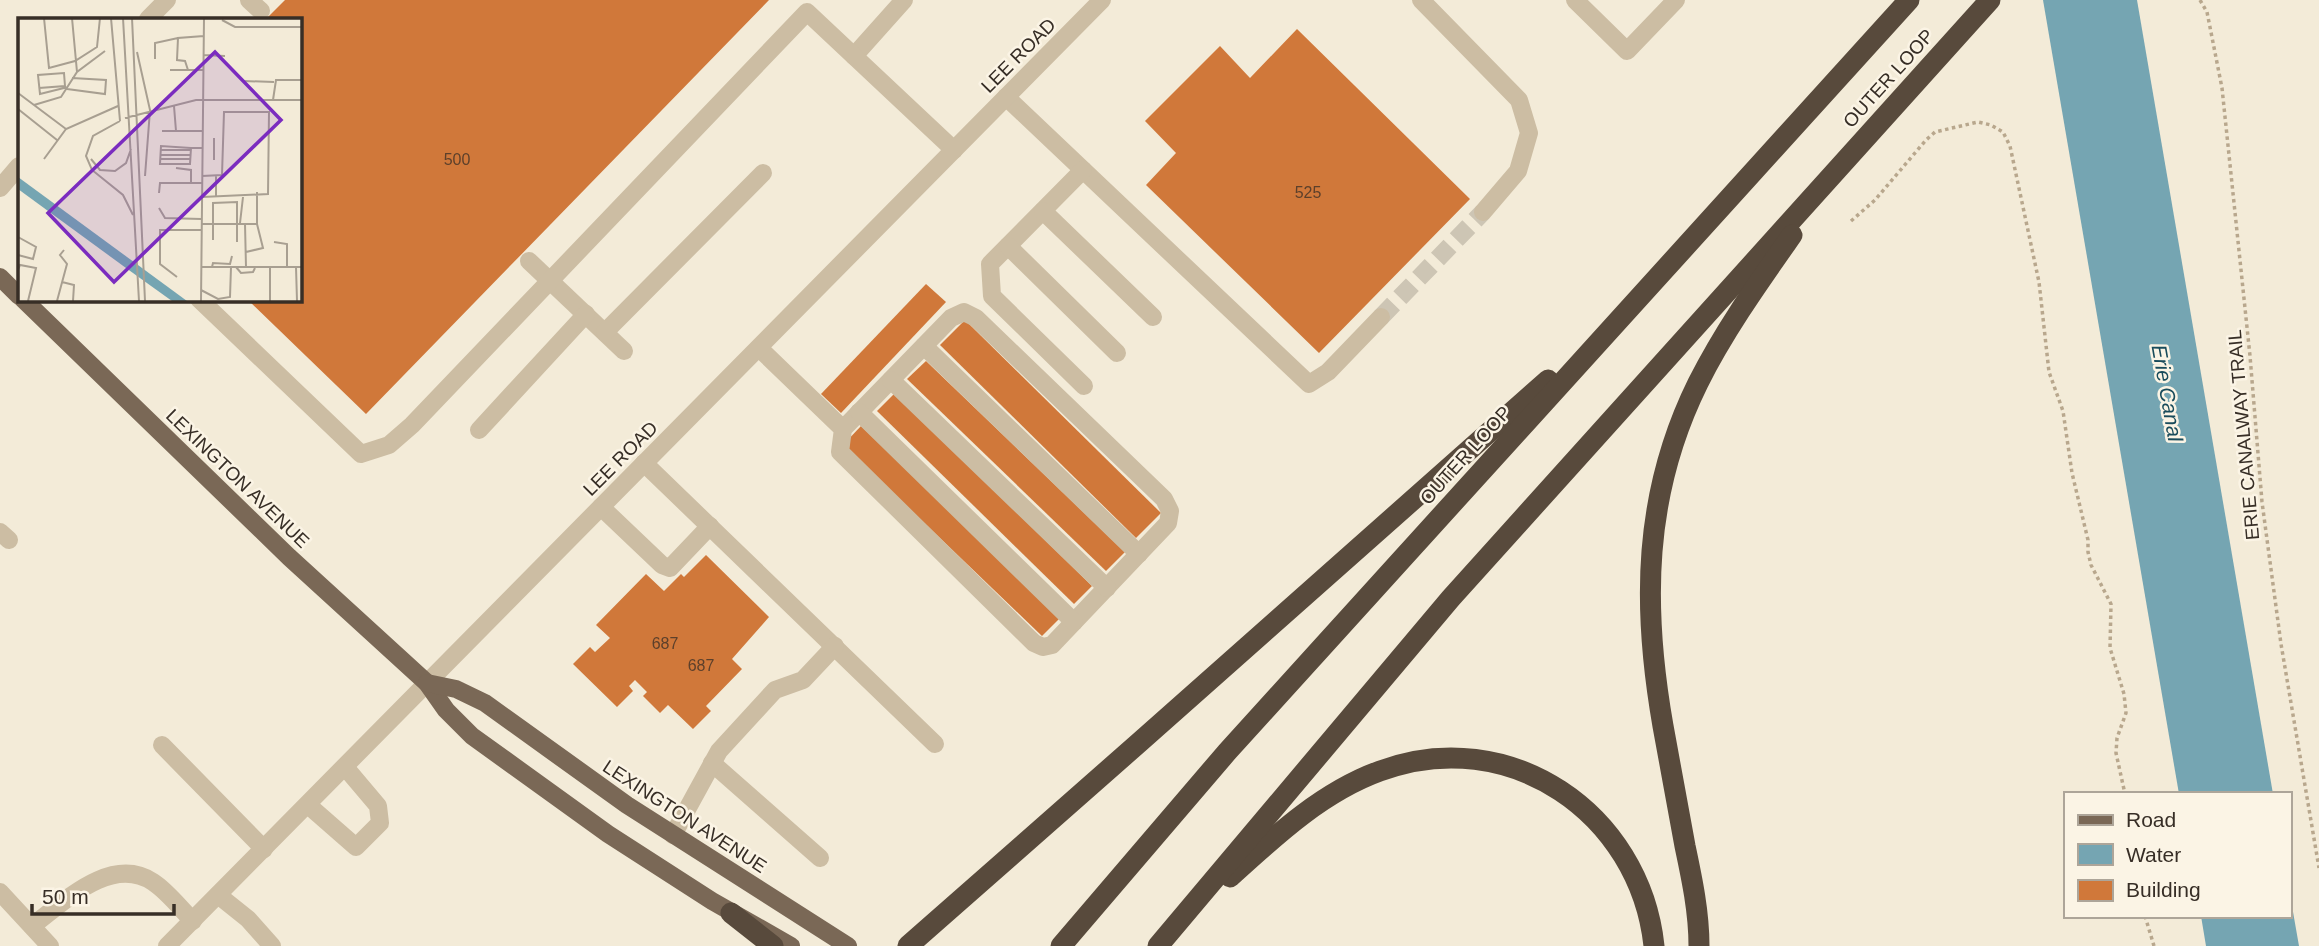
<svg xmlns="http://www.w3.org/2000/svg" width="2319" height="946" font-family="Arial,sans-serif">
<rect width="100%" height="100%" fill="#f3ebd8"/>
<g fill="#75a5b2">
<path d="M2043,0H2137L2273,794H2179Z"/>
<path d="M2289,889L2299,946H2206L2201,916H2289Z"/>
</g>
<g fill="#d0783a">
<path d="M285,0H769L366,414L247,299H299V19H266Z"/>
<path d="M1297,29L1470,199L1319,353L1146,185L1176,153L1145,121L1220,46L1250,78Z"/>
<path d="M926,284L946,302L841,413L821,394Z"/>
<path d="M965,320L1161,513L1136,538L940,345Z"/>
<path d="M926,361L1125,552L1106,571L907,379Z"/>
<path d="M895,393L1092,586L1074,604L877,411Z"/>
<path d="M861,426L1061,617L1042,636L843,445Z"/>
<path d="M706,555L769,617L732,659L742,669L706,706L711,711L693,729L668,705L660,713L643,696L647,692L635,680L629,686L633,691L617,707L573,664L590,647L595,652L610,638L596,625L646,574L664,591L681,574L684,577Z"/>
</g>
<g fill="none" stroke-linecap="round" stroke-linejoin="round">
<path stroke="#cdc5b4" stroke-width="18" stroke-dasharray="18 9" stroke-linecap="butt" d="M1381,317L1483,212"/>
<g stroke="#b8a78d" stroke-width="3.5" stroke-dasharray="3.5 3.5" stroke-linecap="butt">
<path d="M2200,0L2207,12L2222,88L2250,356L2262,502L2281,644L2319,868"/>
<path d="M1851,221L1875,200L1926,140L1935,132L1978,122L1991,125L2003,132L2010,146L2039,282L2049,372L2063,411L2072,473L2088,540V552L2091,565L2111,604L2110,648L2124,694L2126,713L2117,738L2116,753L2125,794"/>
<path d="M2145,916L2154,946"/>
</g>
<g stroke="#ccbda3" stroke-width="18">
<path d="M249,0L261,11"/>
<path d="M1421,0L1519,100L1529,133L1518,171L1483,212"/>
<path d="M1575,0L1627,51L1676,0"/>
<path d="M148,19L167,0"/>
<path d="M854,56L904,0"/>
<path d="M1006,97L1309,384L1328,372L1381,317"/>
<path d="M1083,170L990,264L992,296L1084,386"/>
<path d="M0,188L19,166"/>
<path d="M1043,211L1153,317"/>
<path d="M1008,246L1117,353"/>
<path d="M529,261L624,351"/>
<path d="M199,299L361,454L389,445L412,425L807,12L954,150"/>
<path d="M605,332L763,173"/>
<path d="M924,346L1139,554"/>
<path d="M759,348L843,429L951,318L964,312L976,318L1164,499L1170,511L1168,523L1052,645L1043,647L1034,643L840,452L843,429"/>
<path d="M891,380L1107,588"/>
<path d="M859,412L1074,622"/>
<path d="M479,430L586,314"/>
<path d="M644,463L935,744"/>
<path d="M601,507L662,565L670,568L710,526"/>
<path d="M0,532L9,540"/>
<path d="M162,745L264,849"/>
<path d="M712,763L820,858"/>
<path d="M308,805L356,847L380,823L378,806L345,767"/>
<path d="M673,835L719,751L775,690L803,680L835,646"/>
<path d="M0,892L50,946"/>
<path d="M218,895L248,919L272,946"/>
<path d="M32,926C63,903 111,854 153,882C167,891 180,908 193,921"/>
<path d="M167,946L1102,0"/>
</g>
<g stroke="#7a6856" stroke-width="18">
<path d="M0,277L19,296"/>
<path d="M23,299L289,557L427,683L446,710L472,736L608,834L712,901L791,946"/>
<path d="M427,683L456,689L485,703L627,805L848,946"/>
</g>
<g stroke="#584a3c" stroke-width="21">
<path d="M1230,877C1275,836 1322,792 1380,771C1509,723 1640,813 1654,946"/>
<path d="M731,913L773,946"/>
<path d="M908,946C1122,758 1335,570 1548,380"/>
<path d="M1061,946L1227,752L1909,0"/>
<path d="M1158,946L1451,598L1990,0"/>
<path d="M1699,946C1699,912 1692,879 1685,846C1678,806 1670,766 1663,726C1642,606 1643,494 1698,383C1724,331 1759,282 1792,235"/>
</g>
</g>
<g text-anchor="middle" stroke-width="5" stroke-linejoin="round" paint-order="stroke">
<g font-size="16" fill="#5d402b">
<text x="457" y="165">500</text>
<text x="1308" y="198">525</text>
<text x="665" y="649">687</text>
<text x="701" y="671">687</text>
</g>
<g font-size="19" fill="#372e26" stroke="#fbf4e5">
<text transform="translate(1018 55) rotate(-45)" y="7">LEE ROAD</text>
<text transform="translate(1888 78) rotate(-48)" y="7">OUTER LOOP</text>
<text transform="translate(2243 435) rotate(-95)" y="7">ERIE CANALWAY TRAIL</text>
<text transform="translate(1465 455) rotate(-48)" y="7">OUTER LOOP</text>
<text transform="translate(620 458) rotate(-45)" y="7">LEE ROAD</text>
<text transform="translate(238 478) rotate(44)" y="7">LEXINGTON AVENUE</text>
<text transform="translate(685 816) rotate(33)" y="7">LEXINGTON AVENUE</text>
</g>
<g font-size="21" font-style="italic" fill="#184b5b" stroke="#fbf4e5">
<text transform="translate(2167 393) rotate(80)" y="7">Erie Canal</text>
</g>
</g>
<g transform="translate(18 18)">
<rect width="284" height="284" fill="#f3ebd8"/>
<path d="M0,159L169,283H154L108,250L0,171Z" fill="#75a5b2"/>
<path fill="none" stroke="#a89f91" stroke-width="2" d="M26,0L31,50L57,43L79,29L82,0M54,0L59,54M93,0L102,103M105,0L121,283M114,0L127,283M204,2L217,9H284M119,34L132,92L127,158M185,37L207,38M137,41V25L160,20M152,52H185M170,52L167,43L159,42L160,20L186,18M225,63L256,64M21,70L47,68L46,55L20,57L22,76L50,69M49,71L87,76L88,62L54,60M0,75L48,111M255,82L258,62H284M16,87L43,79L59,54L87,33M156,88L158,113M0,91L39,122M107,100L178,82H284M102,103L75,118L68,138L74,152L105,177L115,197M144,113H184M173,130L143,128L142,146H172L173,130H184M143,132H173M143,137H172M26,141L48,111L100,88M73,141L82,152L97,153L108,145L113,131M143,141H172M196,142V120M158,150L173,152V165M198,157V179M141,175L142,165H184M184,179L250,176L251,94H206L204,157L184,158M141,190L147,200L183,201M222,205L225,179M183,206H239V174M227,206L228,249M0,219L18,229L15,241L0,237M195,222V185L219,184V224M256,224L269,226V249M228,234L245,230L239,206M183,249H284M194,249L195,245L212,246L214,238M218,249L223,255L235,254L237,250M252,249V283M278,249L279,283M0,252L2,247L18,250L10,283M159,259L142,246V212H183M44,264L56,267L55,283M183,272L200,281L212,279L213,249M39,283L49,246L42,237L46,232M183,283L186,0"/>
<path fill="#7b2cbf" fill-opacity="0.15" stroke="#7b2cbf" stroke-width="3.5" d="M197,34L263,102L96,264L30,195Z"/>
<rect width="284" height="284" fill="none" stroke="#372e26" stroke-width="3.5"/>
</g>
<rect x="2064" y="792" width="228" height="126" fill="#fbf4e5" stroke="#ada599" stroke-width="2"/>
<rect x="2078" y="815" width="35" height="10" fill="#7a6856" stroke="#ada599" stroke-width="2"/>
<text x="2126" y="827" font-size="21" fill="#372e26">Road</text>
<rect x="2078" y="844" width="35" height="21" fill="#75a5b2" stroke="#ada599" stroke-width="2"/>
<text x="2126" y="862" font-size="21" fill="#372e26">Water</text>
<rect x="2078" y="880" width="35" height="21" fill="#d0783a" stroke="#ada599" stroke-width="2"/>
<text x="2126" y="897" font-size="21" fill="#372e26">Building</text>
<path d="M32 904v10h142v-10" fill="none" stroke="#372e26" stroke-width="3.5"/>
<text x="42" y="904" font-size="21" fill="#372e26" stroke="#fbf4e5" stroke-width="5" paint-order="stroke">50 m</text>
</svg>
